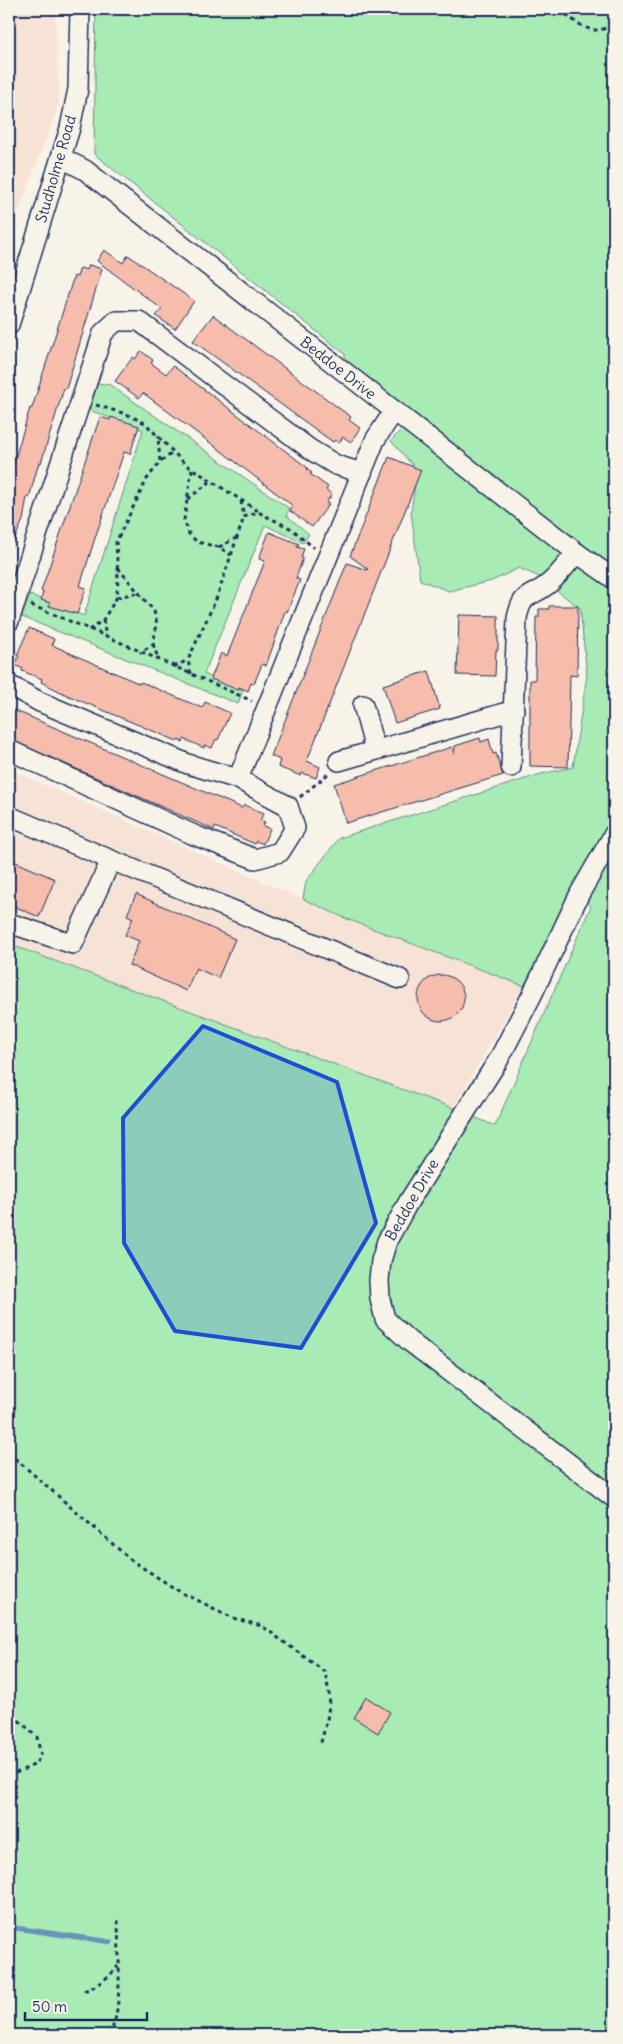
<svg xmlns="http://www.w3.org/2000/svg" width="623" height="2044" font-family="Delius,sans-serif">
<rect width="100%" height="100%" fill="#f7f3e8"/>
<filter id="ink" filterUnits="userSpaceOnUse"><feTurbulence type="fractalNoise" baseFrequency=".02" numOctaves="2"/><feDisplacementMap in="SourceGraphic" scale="10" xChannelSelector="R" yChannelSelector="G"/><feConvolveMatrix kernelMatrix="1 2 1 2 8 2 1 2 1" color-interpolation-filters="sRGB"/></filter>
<g filter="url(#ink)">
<g fill="#f7e3d6">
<path d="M9,9H55L59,104L9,238Z"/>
<path d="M9,769L347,919L524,986L453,1108L9,944Z"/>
</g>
<g fill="#a9ebb4" stroke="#628d89">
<path d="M96,9H614V2035H9V944L453,1108L495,1126L591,906L574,891L524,986L347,919L303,899L306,881L339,838L541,774L573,767L587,675L580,608L537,576L519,568L492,581L449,591L420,580L411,512L417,470L391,441L412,417L345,362V354L94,154Z"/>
<path d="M98,383L110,385L290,509L286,515L309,534L303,543L265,525L204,674L243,690L238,704L22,617L30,595L84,616L143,430L89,410Z"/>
</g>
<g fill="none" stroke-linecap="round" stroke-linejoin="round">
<path stroke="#6893bc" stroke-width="5" d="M9,1927L111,1942"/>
</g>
<g fill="#f6bdad" stroke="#1b2f5e">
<path d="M104,250L123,263L128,255L194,301L175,329L156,316L162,309L97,261Z"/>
<path d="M89,265L102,269L66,389L64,388L41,463L39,462L29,498L27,497L23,520L9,552V479L30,408H32L74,276L77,277L80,268L87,270Z"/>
<path d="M213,315L351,417L349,420L360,428L351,442L343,437L339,443L335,440L333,442L193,341Z"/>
<path d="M141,351L153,360L151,363L166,374L173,366L308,468L307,469L312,473L310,474L328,487L326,490L332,494L326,503L329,504L312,527L290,511L293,506L220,450L143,393L139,398L115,381L133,357L135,359Z"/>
<path d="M100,417L110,420L111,417L139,426L130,454L124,452L95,538L80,586L86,588L77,614L49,606L50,603L41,600L43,592L41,591Z"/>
<path d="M389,457L421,470L307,761L320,767L316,778L302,773L301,776L278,767L280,760L271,756L347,563L367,570L368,569L350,556Z"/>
<path d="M269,532L299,544L297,547L304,549L301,557L303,558L296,578L300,580L287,612L285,611L266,666L262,664L254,684L251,683L248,691L239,687L238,690L211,679L221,653L227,656L265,561L259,559Z"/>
<path d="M549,606H578L577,676L570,675L568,767L530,766V680H535L536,617H539V609H549Z"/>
<path d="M459,615L498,616V650H496L495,676L457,675Z"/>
<path d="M29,628L54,639L52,645L140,684L141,682L202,708L205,702L230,713L218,740L216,739L212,748L204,745V748L184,739L183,742L178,740L177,741L69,696L41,682L42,679L22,671L23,669L15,665L19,656L17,655Z"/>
<path d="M429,671L440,709L395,723L383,685Z"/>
<path d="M9,708L242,808L244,805L264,813L260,820L265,822L263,826L270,829L263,844L256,841L255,844L215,827L214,830L9,739Z"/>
<path d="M480,738L481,742L489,739L493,754L496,753L503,775L346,823L334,784L452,747L454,754L455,746Z"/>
<path d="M9,859L55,879L39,917L9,904Z"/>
<path d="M136,894L235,939L218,978L196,968L186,991L129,965L139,941L125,935L133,918L127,915Z"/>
<circle cx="441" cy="998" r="23"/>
<path d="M366,1697L390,1712L378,1733L354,1718Z"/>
</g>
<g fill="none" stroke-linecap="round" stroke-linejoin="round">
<g stroke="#1b2f5e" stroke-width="22">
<g id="minor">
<path d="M62,158L85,170L577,553L614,579"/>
<path d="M9,325L70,128L78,89L80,9"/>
<path d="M9,621L103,333L116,321H139L311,450L336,465L362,473"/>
<path d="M9,685L40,702L188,764L238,779L288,806L295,828L280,852L255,859L194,835L9,750"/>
<path d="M363,705L375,750"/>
<path d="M339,761L514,710"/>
<path d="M511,767L517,618C523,591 529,599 547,585C558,577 567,563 577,553"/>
<path d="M238,779L375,440L394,411"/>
<path d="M9,816L111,860L400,979"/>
<path d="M614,834L580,893L532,995L499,1059L409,1201L387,1241L381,1261L379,1280L380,1299L385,1319L409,1341L614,1498"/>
<path d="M9,923L73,944L111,860"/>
</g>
</g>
<g stroke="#1b2f5e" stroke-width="3" stroke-dasharray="4 4" stroke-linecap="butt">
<path d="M560,9C575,22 595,41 614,22"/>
<path d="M96,405L126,414L145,423L185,464L258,511"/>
<path d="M161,461L174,452"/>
<path d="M192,469L184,520L189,534L197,542L219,547L231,555"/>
<path d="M188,499L211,481"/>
<path d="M241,501L244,517"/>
<path d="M219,547L236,538"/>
<path d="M118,568L154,611L157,624L153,644L140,653"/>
<path d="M117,597L137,593"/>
<path d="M31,605L106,636L252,701"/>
<path d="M103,620L106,636"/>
<path d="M89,630L103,620L117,597L118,578L116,542L147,479L160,462L158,436"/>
<path d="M153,644L159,661"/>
<path d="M174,667L188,660"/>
<path d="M191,674L188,660L217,597L244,517L258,512L292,529L314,548"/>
<path d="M300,797L328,774"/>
<path d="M9,1453L131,1560L177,1590L233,1618L262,1626L325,1672L330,1698L327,1720L320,1746"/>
<path d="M9,1708L10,1712L37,1737L41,1756L34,1765L9,1776"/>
<path d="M84,1991C99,1985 108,1978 118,1966"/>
<path d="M109,2035C124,2011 118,1949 118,1918"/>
</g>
<use href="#minor" stroke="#f7f3e8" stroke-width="19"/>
</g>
</g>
<path fill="#1d4ed8" fill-opacity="0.2" stroke="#1d4ed8" stroke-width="4" stroke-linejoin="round" d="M203,1026L337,1082L376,1223L301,1348L175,1331L124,1243L123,1118Z"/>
<g text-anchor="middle" stroke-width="4" stroke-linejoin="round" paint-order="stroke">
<g font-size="15" fill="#1b2f5e" stroke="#f7f3e8">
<text transform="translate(56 169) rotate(-74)" y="5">Studholme Road</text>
<text transform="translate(338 368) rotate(38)" y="5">Beddoe Drive</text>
<text transform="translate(412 1200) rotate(-60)" y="5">Beddoe Drive</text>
</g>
</g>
<rect width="623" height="2044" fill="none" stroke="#f7f3e8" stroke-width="30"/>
<rect x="15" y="15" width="593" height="2014" fill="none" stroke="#1b2f5e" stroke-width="2" filter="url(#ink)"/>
<path d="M25 2012v8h122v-8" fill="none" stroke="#1b2f5e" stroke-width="2.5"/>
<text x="32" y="2012" font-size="15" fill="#1b2f5e" stroke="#f7f3e8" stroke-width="4" paint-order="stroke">50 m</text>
</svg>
